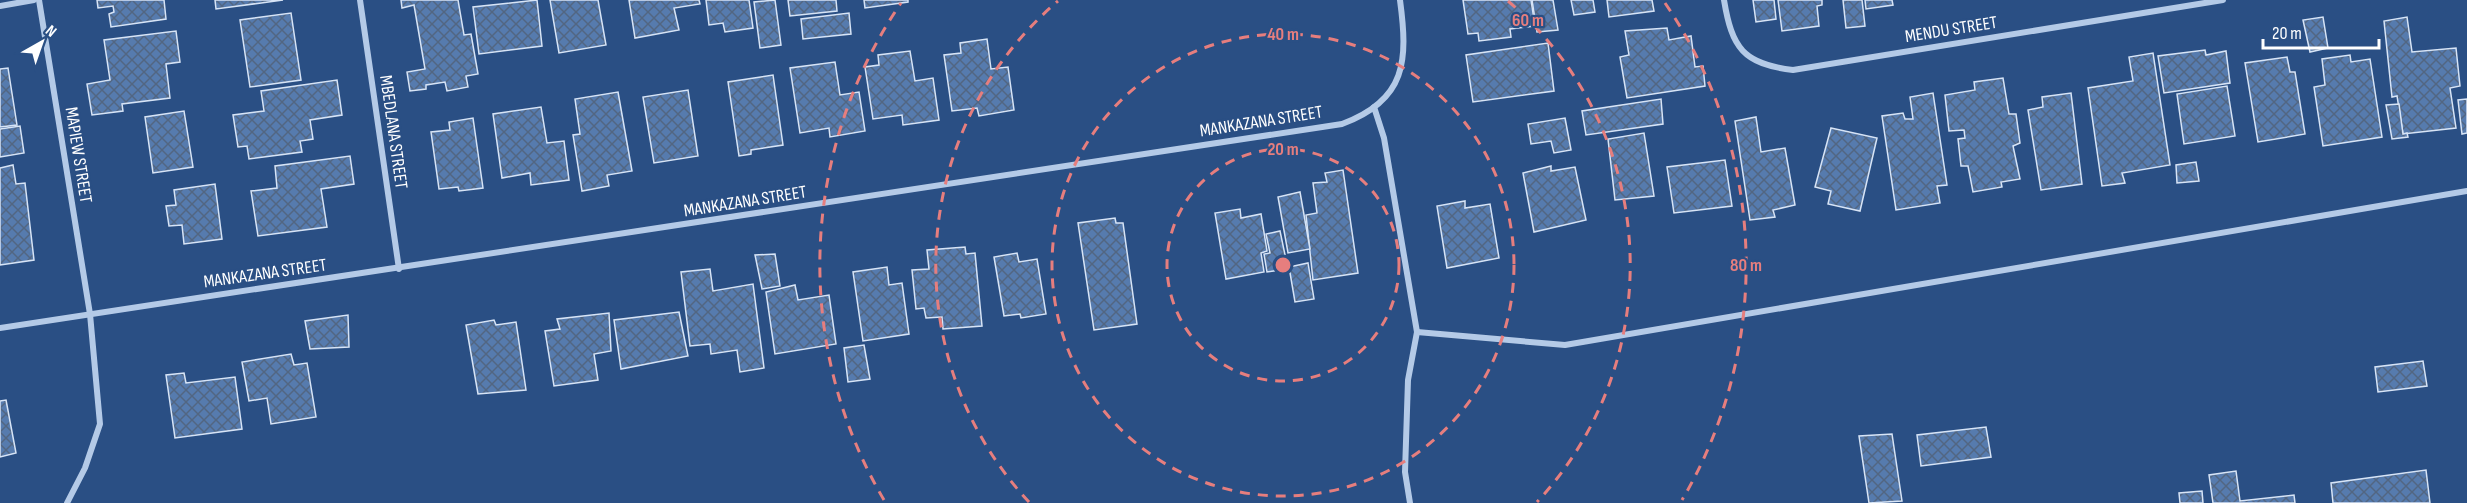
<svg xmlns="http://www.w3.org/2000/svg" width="2467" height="503" font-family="'Sofia Sans Condensed',sans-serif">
<defs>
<pattern id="building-cross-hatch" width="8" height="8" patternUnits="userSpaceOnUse" patternTransform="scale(1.5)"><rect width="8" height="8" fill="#567bae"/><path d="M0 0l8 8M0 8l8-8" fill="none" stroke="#526682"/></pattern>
</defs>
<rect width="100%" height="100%" fill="#2a4f84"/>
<g fill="url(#building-cross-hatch)" stroke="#d7e4f6" stroke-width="1.5">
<path d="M97,0H164L166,19L111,27L109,14L114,12L113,6L98,8Z"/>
<path d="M215,0H283L216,9Z"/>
<path d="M401,0H458L464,35L471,34L478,74L466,76L468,87L447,91L445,82L426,85V89L410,91L407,72L425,69L414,5L402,8Z"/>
<path d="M537,0L542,46L479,54L473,7Z"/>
<path d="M550,0H598L606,45L559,53Z"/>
<path d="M629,0H699L700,4L674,8L679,30L635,38Z"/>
<path d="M706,0H749L753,28L725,32L723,23L709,25Z"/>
<path d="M775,0L781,45L760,48L754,2Z"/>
<path d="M788,0H836L837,11L790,16Z"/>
<path d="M864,0H908V2L865,8Z"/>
<path d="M1463,0H1531L1535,26L1510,29L1511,37L1479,41L1478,33L1468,34Z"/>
<path d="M1532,0H1553L1558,30L1537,32Z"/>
<path d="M1571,0H1593L1595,12L1574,15Z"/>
<path d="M1607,0H1652L1654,11L1609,17Z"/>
<path d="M1753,0H1774L1776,19L1756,22Z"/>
<path d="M1778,0H1822V5L1817,6L1819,26L1782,31Z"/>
<path d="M1843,0H1862L1865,26L1846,28Z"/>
<path d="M1865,0H1892L1893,5L1866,9Z"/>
<path d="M291,13L301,80L250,87L240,20Z"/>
<path d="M849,13L851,34L803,39L801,19Z"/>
<path d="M2323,17L2328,48L2310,52L2303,20Z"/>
<path d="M2407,17L2412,52L2456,48L2460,86L2450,88L2456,128L2403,134L2397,96L2392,97L2384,21Z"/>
<path d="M1667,28L1669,40L1691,36L1695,67L1703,66L1705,86L1627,98L1620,57L1629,55L1625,31Z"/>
<path d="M176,31L180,62L166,64L170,98L122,104L123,111L92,115L87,84L110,80L104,40Z"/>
<path d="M987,39L991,69L1008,67L1014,110L979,116L977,108L952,111L944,55L961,53L960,43Z"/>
<path d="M1548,43L1554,91L1473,102L1466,55Z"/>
<path d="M2205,50L2206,55L2226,51L2230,83L2164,93L2158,56Z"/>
<path d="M910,51L915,81L933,78L939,120L903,125L902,115L873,119L865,67L879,65L878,55Z"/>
<path d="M2153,53L2170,165L2122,173L2125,183L2102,186L2088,88L2133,81L2129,57Z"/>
<path d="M2350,55L2351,62L2370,59L2382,137L2323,146L2314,87L2325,85L2322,59Z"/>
<path d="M2287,57L2290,72H2295L2305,134L2258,142L2245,63Z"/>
<path d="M835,62L840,95L859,92L865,131L830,137L829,128L800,133L790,68Z"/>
<path d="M8,68L17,125L0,127V69Z"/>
<path d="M773,75L783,145L751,150V154L739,156L728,82Z"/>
<path d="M2003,78L2009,114H2016L2020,143L2013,146L2020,179L2001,182L2002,187L1973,192L1968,166H1961L1958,139L1965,138L1964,130L1949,131L1945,95L1975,90L1974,82Z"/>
<path d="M337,80L342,115L310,120L313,139L300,141L302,152L249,159L247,146L238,147L233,115L264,111L261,91Z"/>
<path d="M2227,86L2235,136L2184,144L2177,94Z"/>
<path d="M688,90L698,156L654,163L643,97Z"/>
<path d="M618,92L632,171L607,175L609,186L582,191L573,135L580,134L575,99Z"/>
<path d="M1933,93L1947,185L1937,186L1940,203L1896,210L1882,116L1903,113L1905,119H1913L1910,97Z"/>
<path d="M2071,93L2082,184L2041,190L2028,110L2043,107L2042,97Z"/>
<path d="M1661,99L1663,124L1586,135L1582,111Z"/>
<path d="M2467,99V133L2462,134L2458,100Z"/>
<path d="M2399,104L2403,134L2407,133L2408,137L2392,139L2386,105Z"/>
<path d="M541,107L547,143L564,141L569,180L531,185L530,173L502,178L493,114Z"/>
<path d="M184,111L193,167L153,173L145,117Z"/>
<path d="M1756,117L1761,152L1785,148L1795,205L1773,210L1775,217L1750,220L1735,121Z"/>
<path d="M473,118L483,188L459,191L458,187L439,189L431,132L450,130L449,122Z"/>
<path d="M1565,118L1571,150L1554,153L1551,141L1531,144L1528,124Z"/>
<path d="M20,126L24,153L0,157V129Z"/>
<path d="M1831,128L1877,138L1860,211L1828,204L1831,191L1815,187Z"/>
<path d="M1644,133L1654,196L1615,200L1608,139Z"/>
<path d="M350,156L354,184L321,189L327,227L258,236L251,191L277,188L275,166Z"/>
<path d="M1725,160L1732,206L1674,213L1667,167Z"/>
<path d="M2196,162L2199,181L2177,183L2176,165Z"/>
<path d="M13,165L16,184L25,183L34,260L0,265V168Z"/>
<path d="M1551,166V171L1575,167L1586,220L1534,232L1523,173Z"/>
<path d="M1343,170L1358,273L1313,280L1306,215L1317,213L1313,183L1327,182L1325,173Z"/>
<path d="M215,184L222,239L184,244L182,225L169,226L166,206L176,205L174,190Z"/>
<path d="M1300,192L1310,249L1288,253L1278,197Z"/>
<path d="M1465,201V208L1490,204L1499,258L1447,268L1437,206Z"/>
<path d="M1240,209L1241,218L1261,214L1267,251L1261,253L1264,272L1226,279L1215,213Z"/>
<path d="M1115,218L1116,223H1123L1137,324L1094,330L1078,223Z"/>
<path d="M1280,231L1288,269L1267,272L1264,254L1270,253L1266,234Z"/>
<path d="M965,247L966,254L975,253L982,326L943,329L942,317L926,318L924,308L916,309L912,270L929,269L927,250Z"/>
<path d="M1017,253L1019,262L1037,259L1046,314L1021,318L1020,314L1004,316L994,257Z"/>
<path d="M775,254L780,286L762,289L755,255Z"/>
<path d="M1308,263L1314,299L1295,302L1289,267Z"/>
<path d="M887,267L889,285L902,283L909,334L863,341L853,272Z"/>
<path d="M710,269L713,291L753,284L764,368L740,372L737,350L711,354L710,344L690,346L681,272Z"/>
<path d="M795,285L798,300L829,295L836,344L775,354L766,292Z"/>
<path d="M679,312L688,356L621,369L614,320Z"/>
<path d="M609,313L611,351L594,354L598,380L554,386L545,331L560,329L557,319Z"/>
<path d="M348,315L349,347L310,349L305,321Z"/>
<path d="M494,320L496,325L516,322L526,390L478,394L466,325Z"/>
<path d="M864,345L870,379L848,382L844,348Z"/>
<path d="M291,354L294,365L307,363L316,417L271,424L267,398L249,401L242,362Z"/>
<path d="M2423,361L2427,386L2378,392L2375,367Z"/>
<path d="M184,373L186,383L235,377L242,429L175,438L166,375Z"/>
<path d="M6,400L16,453L0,457V401Z"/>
<path d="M1986,427L1991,457L1921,466L1917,435Z"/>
<path d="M1892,434L1902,501L1869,503L1859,436Z"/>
<path d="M2426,470L2430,503H2333L2331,483Z"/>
<path d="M2236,471L2240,501L2294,495L2295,503H2213L2209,475Z"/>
<path d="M2202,491L2203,503H2180L2179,493Z"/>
</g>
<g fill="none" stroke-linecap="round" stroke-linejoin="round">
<g stroke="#b4cae7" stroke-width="6">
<path d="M39,0L90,314L100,424L85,468L67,503"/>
<path d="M360,0L399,269"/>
<path d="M1724,0C1732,48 1743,64 1793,70L2223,0"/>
<path d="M0,6L34,0"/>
<path d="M1374,107L1384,138L1417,332L1408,380L1405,472L1410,503"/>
<path d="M0,328L1342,124C1407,100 1408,60 1400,0"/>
<path d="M1417,332L1565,345L2467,191"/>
</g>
</g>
<g fill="none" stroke="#e67e7e" stroke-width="3" stroke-dasharray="10 8">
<circle cx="1283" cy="265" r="116"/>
<circle cx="1283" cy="265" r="231"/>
<path d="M1029 502A347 347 0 0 1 1058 1M1508 1A347 347 0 0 1 1537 502"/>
<path d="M884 500A463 463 0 0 1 901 3M1665 3A463 463 0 0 1 1682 500"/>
</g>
<g text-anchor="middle" stroke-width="4.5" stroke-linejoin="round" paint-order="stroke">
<g font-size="18" fill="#fff" stroke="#2a4f84">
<text transform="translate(1951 29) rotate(-9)" y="6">MENDU STREET</text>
<text transform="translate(1261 121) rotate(-9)" y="6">MANKAZANA STREET</text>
<text transform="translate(394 132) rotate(82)" y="6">MBEDLANA STREET</text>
<text transform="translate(79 155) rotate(81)" y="6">MAPIEW STREET</text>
<text transform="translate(745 201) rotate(-9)" y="6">MANKAZANA STREET</text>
<text transform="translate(265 273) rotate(-8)" y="6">MANKAZANA STREET</text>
</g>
</g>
<circle cx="1283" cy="265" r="9" fill="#e67e7e" stroke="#2a4f84" stroke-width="3"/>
<g font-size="18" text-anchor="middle" font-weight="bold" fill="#e67e7e" stroke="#2a4f84" stroke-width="4.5" stroke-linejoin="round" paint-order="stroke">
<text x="1528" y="26">60 m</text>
<text x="1283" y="40">40 m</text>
<text x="1283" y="155">20 m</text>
<text x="1746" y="271">80 m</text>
</g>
<g transform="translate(42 42) rotate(40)" stroke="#2a4f84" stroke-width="4.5" paint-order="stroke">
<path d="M0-4.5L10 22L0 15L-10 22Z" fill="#ffffff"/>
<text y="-9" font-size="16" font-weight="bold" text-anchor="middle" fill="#ffffff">N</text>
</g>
<path d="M2263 39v9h116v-9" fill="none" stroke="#ffffff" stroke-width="3"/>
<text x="2272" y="39" font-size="18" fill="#ffffff" stroke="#2a4f84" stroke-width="4.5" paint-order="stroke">20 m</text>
</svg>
